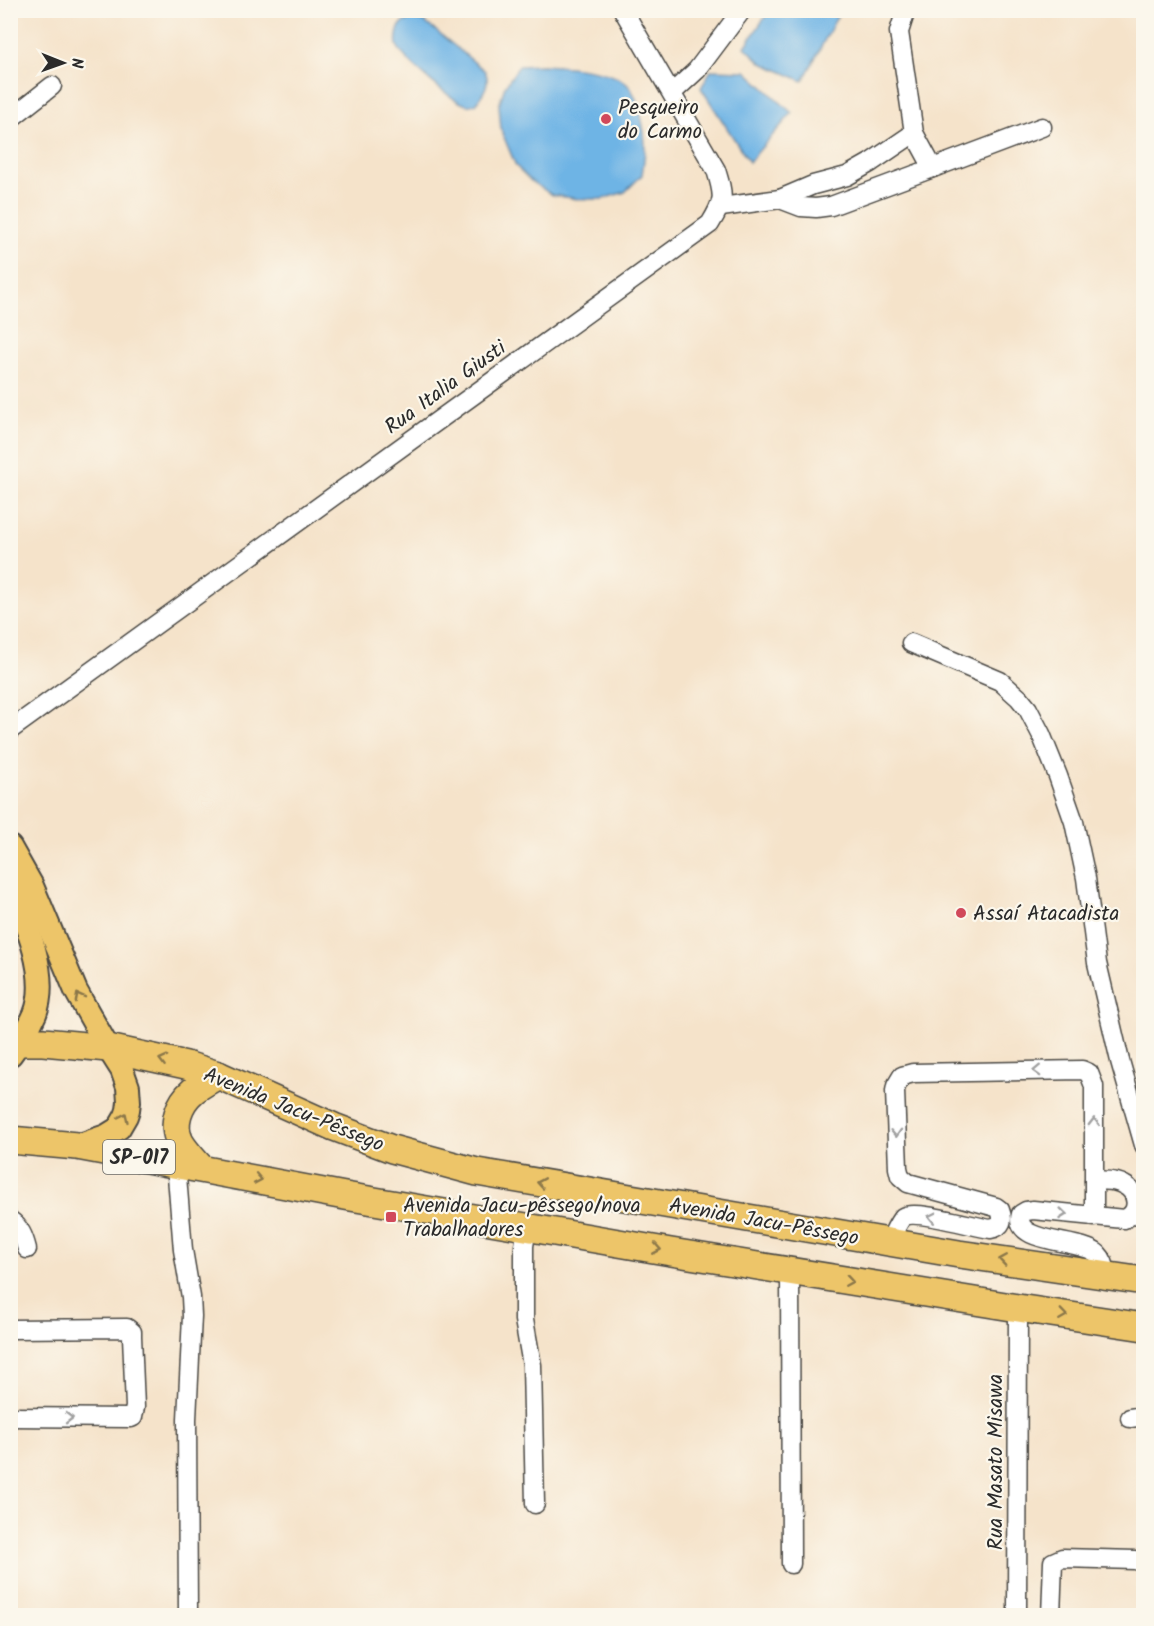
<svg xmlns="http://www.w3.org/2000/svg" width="1154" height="1626" font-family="Kalam,sans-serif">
<rect width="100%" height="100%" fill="#fbf7ec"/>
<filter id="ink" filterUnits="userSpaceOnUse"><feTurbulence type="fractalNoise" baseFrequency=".0167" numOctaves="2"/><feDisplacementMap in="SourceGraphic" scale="12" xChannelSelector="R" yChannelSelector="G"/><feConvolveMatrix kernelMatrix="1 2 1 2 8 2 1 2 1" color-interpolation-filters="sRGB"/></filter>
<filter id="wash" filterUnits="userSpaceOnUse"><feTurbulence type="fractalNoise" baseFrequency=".008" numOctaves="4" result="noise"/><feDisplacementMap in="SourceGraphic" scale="24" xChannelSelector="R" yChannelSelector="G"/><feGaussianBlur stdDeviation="1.35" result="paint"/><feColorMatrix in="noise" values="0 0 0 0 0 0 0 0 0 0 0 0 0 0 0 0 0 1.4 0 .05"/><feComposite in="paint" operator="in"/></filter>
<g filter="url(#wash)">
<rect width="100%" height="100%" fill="#f5e3ca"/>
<g fill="#6eb4e5" stroke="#4c7088" stroke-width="1.5">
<path d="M769,11H840L803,81L762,63L745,47Z"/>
<path d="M415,19L424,22L434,29L485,71C491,84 483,93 476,104C473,104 470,106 467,105C453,102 402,59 397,45C396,41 397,35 398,31C400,22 407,20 415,19Z"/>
<path d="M542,65C563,66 613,69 628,85C639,97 645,131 645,147C645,156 643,166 642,175L625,192L602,199H578L552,195L531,181L516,166L501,130L499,105L505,86L519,66Z"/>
<path d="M711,70L746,71L792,113L749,162L701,88Z"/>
</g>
</g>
<g filter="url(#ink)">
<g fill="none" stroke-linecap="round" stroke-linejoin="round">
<g stroke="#494743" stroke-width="21">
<g id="minor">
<path d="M672,93L697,70L742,10"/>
<path d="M10,119L52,86"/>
<path d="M933,168L1042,127"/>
<path d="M780,199L813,185L847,176L870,163L914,133"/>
<path d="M721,207L780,199L801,207L816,208L831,206L933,168L914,133L899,32L906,10"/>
<path d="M911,643L1000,681L1019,698L1028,709L1041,734L1058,776L1074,822L1086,878L1097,963L1120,1061L1144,1145"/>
<path d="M10,730L710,224C725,200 724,196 716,170L623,10"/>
<path d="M176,1164L183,1250L191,1297L192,1316L187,1419L188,1616"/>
<path d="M1094,1217V1181"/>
<path d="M10,1220C20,1227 24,1237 27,1249"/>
<path d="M527,1227L524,1246V1320L532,1365L535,1504"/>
<path d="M889,1242C893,1235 897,1223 903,1217C915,1209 974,1227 991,1229C1002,1227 1004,1220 1000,1210L996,1207L908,1183L900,1176L898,1168L895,1091L896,1086L902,1076L913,1073L1082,1070L1089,1073L1094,1086V1181C1104,1180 1116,1180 1124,1185C1138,1192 1141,1213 1124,1219L1033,1210L1026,1211L1021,1214C1012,1245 1080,1238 1098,1254C1104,1260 1105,1268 1107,1276"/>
<path d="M790,1272L791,1564"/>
<path d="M10,1329L127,1328L132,1332V1336L135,1407L133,1417L131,1418L10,1417"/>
<path d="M1130,1418L1144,1416"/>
<path d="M1017,1616L1018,1308"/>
<path d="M1051,1616L1053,1562L1062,1558L1135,1560L1144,1563"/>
</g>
</g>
<g stroke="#494743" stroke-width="26">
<g id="major">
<path d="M10,847L32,886L76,991L108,1048L122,1070L128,1087L129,1102L128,1110L126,1116L119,1128L106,1136L77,1146"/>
<path d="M10,888C26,922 50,976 35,1014C29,1028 20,1042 11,1054"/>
</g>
</g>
<g stroke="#494743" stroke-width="30">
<g id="highway">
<path d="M10,1042H43L108,1048L186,1065L218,1075L334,1127L392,1149L477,1172L959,1254L1144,1281"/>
<path d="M10,1140L77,1146L345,1196L671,1252L1018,1308L1144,1327"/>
<path d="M201,1168C194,1160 185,1151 180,1142C171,1124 179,1103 193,1091C200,1085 210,1080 218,1075"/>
</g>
</g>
<use href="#minor" stroke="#fff" stroke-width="18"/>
<use href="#major" stroke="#edc569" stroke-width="22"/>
<use href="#highway" stroke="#edc569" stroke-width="27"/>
</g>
<defs><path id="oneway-chevron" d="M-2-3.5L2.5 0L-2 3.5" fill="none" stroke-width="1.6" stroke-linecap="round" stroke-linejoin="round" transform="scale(1.5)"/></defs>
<g stroke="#8c784a">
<use href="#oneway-chevron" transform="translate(79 997) rotate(-118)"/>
<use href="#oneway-chevron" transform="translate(163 1060) rotate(-166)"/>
<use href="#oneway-chevron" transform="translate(124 1117) rotate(-65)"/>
<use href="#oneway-chevron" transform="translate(258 1179) rotate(11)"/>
<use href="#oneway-chevron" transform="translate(541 1183) rotate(-170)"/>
<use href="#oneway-chevron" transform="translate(657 1249) rotate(10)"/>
<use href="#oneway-chevron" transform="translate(1003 1260) rotate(-171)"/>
<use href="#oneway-chevron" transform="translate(849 1281) rotate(9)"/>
<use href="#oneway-chevron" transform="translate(1063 1315) rotate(8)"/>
</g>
<g stroke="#a0a0a0">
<use href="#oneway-chevron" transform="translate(1037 1071) rotate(178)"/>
<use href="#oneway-chevron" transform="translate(1094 1122) rotate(-90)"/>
<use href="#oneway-chevron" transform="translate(896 1133) rotate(87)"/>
<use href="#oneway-chevron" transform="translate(1063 1214) rotate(6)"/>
<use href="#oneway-chevron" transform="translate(932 1217) rotate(-168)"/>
<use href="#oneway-chevron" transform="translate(69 1418)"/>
</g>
</g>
<g fill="#d1495b" stroke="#fbf7ec" stroke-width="2">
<circle cx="606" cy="119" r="6"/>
<circle cx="961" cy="913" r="6"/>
<rect x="385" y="1211" width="12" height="12" rx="3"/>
</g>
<g text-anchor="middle" stroke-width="4.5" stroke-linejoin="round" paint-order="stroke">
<rect fill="#fbf7ec" stroke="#696865" stroke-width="1.5" x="103" y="1140" width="72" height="34" rx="4.5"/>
<g font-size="20" font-weight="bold" fill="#2b2b2b">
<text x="139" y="1164">SP-017</text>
</g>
<g font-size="21" fill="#2b2b2b" stroke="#fbf7ec" text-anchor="start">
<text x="618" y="114">Pesqueiro<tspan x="618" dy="24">do Carmo</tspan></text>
<text x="973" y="920">Assaí Atacadista</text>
<text x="403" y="1212">Avenida Jacu-pêssego/nova<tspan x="403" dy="24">Trabalhadores</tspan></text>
</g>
<g font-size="21" fill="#2b2b2b" stroke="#fbf7ec">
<text transform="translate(445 387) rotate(-36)" y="7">Rua Italia Giusti</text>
<text transform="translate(294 1109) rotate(22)" y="7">Avenida Jacu-Pêssego</text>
<text transform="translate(764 1221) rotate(10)" y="7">Avenida Jacu-Pêssego</text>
<text transform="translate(995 1462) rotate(-90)" y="7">Rua Masato Misawa</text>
</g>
</g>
<rect width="1154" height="1626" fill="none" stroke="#fbf7ec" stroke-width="36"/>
<g transform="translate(63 63) rotate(91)" stroke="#fbf7ec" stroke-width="4.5" paint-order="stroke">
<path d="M0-4.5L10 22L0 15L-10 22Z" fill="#2b2b2b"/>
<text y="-9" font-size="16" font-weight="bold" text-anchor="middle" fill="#2b2b2b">N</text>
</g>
</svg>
